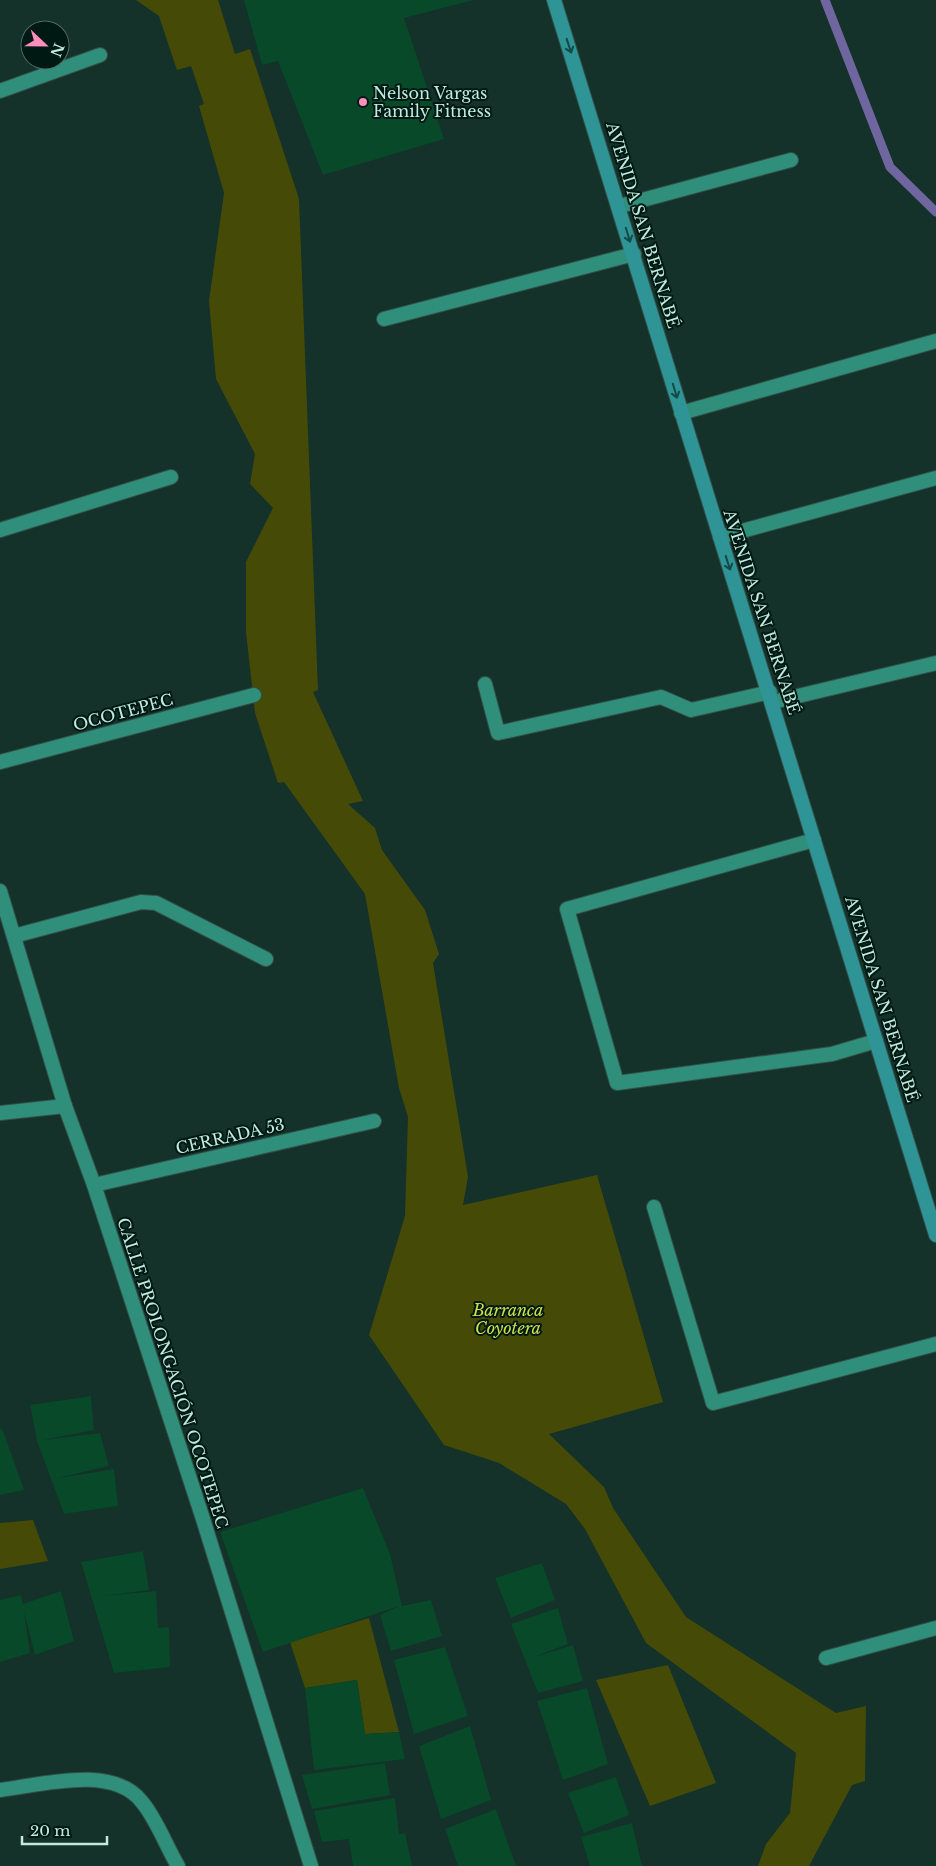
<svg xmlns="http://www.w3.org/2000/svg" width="936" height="1866" font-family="'Libre Baskerville',serif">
<rect width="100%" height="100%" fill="#14312a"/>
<g fill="#454b07">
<path d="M136,0H218L235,54L250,49L299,199L318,690L313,692L363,801L348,804L375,828L382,850L425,910L439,954L433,963L468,1177L463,1205L597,1175L663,1402L549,1434L604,1487L613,1508L686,1617L836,1713L866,1706L865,1781L852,1785L809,1866H758L766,1844L790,1813L796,1753L646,1643L585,1529L566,1504L499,1463L444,1445L369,1335L405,1216L408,1117L399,1088L365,894L284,782L278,783L255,713L246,632V562L273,508L250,484L255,454L216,379L209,301L224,193L199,106L204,104L191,66L177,70L159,16Z"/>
<path d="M33,1520L48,1561L0,1569V1523Z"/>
<path d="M369,1618L399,1732L365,1734L357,1680L305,1688L290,1642Z"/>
<path d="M668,1665L716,1783L650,1806L596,1680Z"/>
</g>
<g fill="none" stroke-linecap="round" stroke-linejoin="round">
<path stroke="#6f66a0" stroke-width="9" d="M825,0L890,167L936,212"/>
</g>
<g fill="#074928">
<path d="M244,0H474L404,18L444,139L323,175L278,61L262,65Z"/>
<path d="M91,1396L94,1430L43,1440L100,1433L109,1466L58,1478L114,1469L118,1506L64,1514L37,1441L30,1405Z"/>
<path d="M2,1428L24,1490L0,1495V1429Z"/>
<path d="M363,1488L390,1554L402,1606L431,1600L442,1636L391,1651L380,1615L399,1606L263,1652L220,1532Z"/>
<path d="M143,1551L149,1590L103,1596L156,1591L158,1628L169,1627L170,1667L114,1673L81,1562Z"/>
<path d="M542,1563L555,1600L511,1618L495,1578Z"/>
<path d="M61,1591L74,1641L35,1655L24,1612L30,1653L0,1662V1600L21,1595L23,1604Z"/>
<path d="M558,1608L568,1644L534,1657L573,1645L583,1681L538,1693L511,1624Z"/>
<path d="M445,1647L468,1716L414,1734L394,1660Z"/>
<path d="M357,1680L365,1734L399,1732L405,1759L314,1770L305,1688Z"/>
<path d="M587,1688L608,1764L563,1780L537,1701Z"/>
<path d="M470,1726L491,1800L441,1819L419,1746Z"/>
<path d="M385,1763L390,1795L312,1809L302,1775Z"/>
<path d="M616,1777L629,1815L584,1833L568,1793Z"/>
<path d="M395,1798L399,1834L405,1833L412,1866H353L349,1839L322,1842L314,1811Z"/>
<path d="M496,1809L516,1866H458L445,1829Z"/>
<path d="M632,1823L642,1866H590L581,1837Z"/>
</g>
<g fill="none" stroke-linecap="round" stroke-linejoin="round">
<g stroke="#325048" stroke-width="16">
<g id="minor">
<path d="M0,91L100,55"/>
<path d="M620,206L791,160"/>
<path d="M384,319L634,254"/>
<path d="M681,413L936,341"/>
<path d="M0,530L171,477"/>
<path d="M720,537L936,478"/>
<path d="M485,684L498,733L661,697L691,710L770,692"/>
<path d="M773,702L936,663"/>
<path d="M0,762L254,695"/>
<path d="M814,840L567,909L617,1083L832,1054L876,1041"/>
<path d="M0,891L65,1106L94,1185L203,1519L311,1866"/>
<path d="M14,936L141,902L156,903L266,959"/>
<path d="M0,1113L65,1106"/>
<path d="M94,1185L374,1121"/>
<path d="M654,1207L713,1403L936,1344"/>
<path d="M826,1658L936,1628"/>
<path d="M0,1790C41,1785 113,1764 142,1802C157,1820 166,1846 178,1866"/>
</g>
</g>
<g stroke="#325048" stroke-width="16">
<path id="secondary" d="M554,0L936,1235"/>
</g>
<use href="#minor" stroke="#2f8f7a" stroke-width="14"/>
<use href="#secondary" stroke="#2e9496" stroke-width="14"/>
</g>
<defs><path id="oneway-shaft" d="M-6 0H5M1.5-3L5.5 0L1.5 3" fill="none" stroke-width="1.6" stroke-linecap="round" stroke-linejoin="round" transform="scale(1.25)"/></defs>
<g stroke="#124a47">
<use href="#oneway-shaft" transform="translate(569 46) rotate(72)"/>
<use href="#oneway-shaft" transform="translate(628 235) rotate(73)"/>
<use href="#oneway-shaft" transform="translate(675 391) rotate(73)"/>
<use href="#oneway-shaft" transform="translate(728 563) rotate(72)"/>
</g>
<circle fill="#fe8ebc" stroke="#001913" stroke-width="2" cx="363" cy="102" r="5"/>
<g text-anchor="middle" stroke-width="4" stroke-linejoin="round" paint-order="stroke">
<g font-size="16" fill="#c0ebde" stroke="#001913" text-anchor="start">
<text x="373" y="99">Nelson Vargas<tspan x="373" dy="18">Family Fitness</tspan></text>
</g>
<g font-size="16" fill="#c0ebde" stroke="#001913">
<text transform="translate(643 225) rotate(73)" y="6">AVENIDA SAN BERNABÉ</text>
<text transform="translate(762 612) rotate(72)" y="6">AVENIDA SAN BERNABÉ</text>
<text transform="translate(123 712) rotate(-15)" y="6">OCOTEPEC</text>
<text transform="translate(882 999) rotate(73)" y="6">AVENIDA SAN BERNABÉ</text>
<text transform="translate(230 1136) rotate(-13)" y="6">CERRADA 53</text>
<text transform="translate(173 1373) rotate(72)" y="6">CALLE PROLONGACIÓN OCOTEPEC</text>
</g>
<g font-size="16" font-style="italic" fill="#d0e049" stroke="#001913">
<text x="508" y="1316">Barranca<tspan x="508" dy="18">Coyotera</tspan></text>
</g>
</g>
<g transform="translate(45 45) rotate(112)"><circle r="24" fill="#001913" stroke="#4d6d64"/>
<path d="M0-4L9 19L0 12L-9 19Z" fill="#fe8ebc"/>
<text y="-8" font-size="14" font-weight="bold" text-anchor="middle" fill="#c0ebde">N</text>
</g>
<path d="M22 1836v8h85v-8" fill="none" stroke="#c0ebde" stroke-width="2.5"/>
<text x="30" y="1836" font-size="15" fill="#c0ebde" stroke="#001913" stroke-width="4" paint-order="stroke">20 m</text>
</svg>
